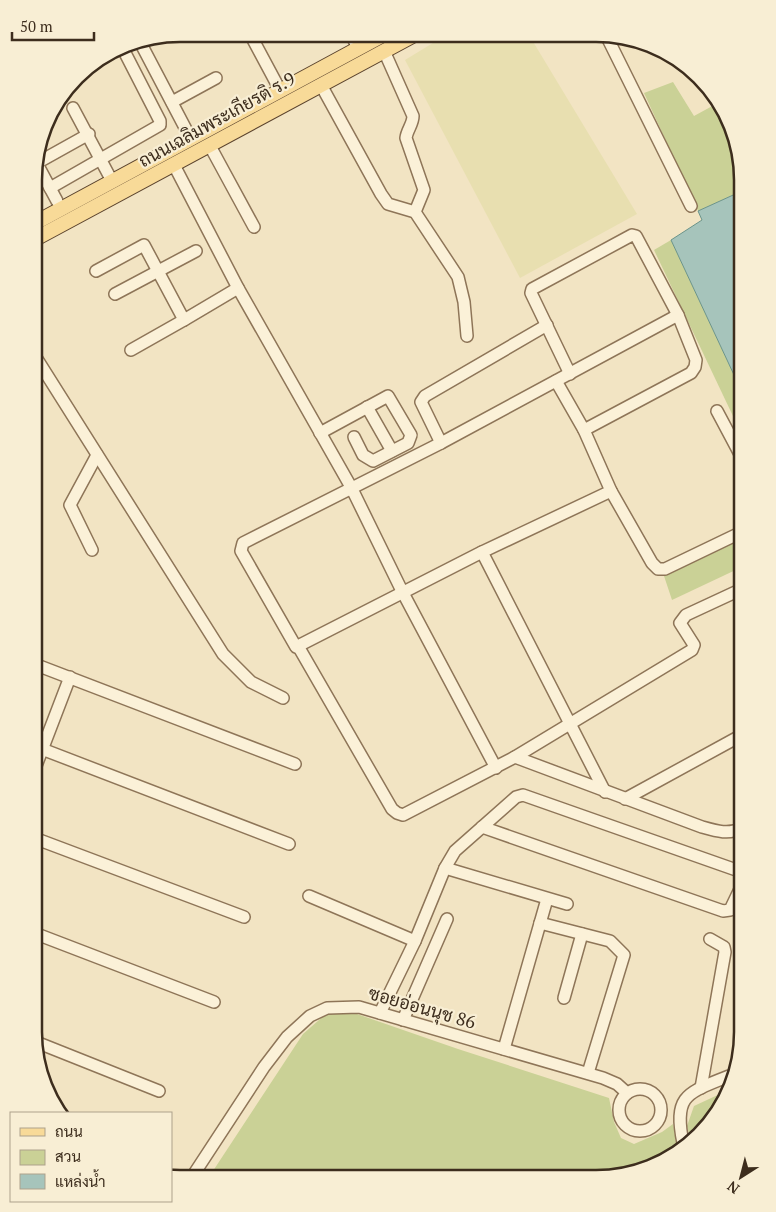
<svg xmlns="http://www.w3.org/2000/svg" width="776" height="1212" font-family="'PT Serif',Sarabun,serif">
<rect width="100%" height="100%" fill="#f2e4c3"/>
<path fill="#e8dfb0" d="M446,35H529L637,214L520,278L405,60Z"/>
<g fill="#cad196">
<path d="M673,82L694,116L716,104L731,124L742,181V191L698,211L644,93Z"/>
<path d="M671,240L742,392V435L654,250Z"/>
<path d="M742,529V567L672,600L660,564Z"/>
<path d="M327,1013L357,1014L458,1049L609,1098L614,1122L621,1138L634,1144L662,1132L673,1124L677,1148L652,1167L596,1178L209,1177L303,1034Z"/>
<path d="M722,1093L712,1121L690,1138L687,1126L694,1106Z"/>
</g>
<path fill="#a6c4bb" stroke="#6b948a" d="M742,191V392L671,240L702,220L698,211Z"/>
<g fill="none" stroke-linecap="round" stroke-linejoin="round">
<g stroke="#8e7558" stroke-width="14">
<g id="minor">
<path d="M250,34L280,90"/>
<path d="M351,34L358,48"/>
<path d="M606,35L691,206"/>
<path d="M140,42L191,139"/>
<path d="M385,53L413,116C413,124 407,130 406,138L424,190L415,212"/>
<path d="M321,85L381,194L388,204L415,212L458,277L464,302L467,336"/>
<path d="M172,102L216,78"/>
<path d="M73,108L112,181"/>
<path d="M210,146L254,227"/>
<path d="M35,160L57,201"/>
<path d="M37,163L89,134"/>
<path d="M174,165L238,288L351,487L402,591L496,768"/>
<path d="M50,188L160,125V121L122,47"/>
<path d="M96,271L144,245L184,320L238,288"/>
<path d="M115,294L196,251"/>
<path d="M131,350L184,320"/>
<path d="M35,356L223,654L251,682L283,698"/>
<path d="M570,374L531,293L532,289L632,235L636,236L678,315L696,360L695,367L691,373L584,430"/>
<path d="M556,381L584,430L611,491L482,552L605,792"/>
<path d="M367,407L392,451"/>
<path d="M717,411L742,458"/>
<path d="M320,433L388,396L411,435L408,443L373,461L363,455L354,437"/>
<path d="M441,443L421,402L425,396L547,325"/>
<path d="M611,491L652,563L658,569H665L742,532"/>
<path d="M92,550L70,505L97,455"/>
<path d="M482,552L296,647L241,551L243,543L441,443L678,315"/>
<path d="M298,646L392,809L397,813L403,815L515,757L702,827C716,831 729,835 742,828"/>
<path d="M34,664L295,764"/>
<path d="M34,746L289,844"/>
<path d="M515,757L692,650L694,645L680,623L686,615L742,589"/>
<path d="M34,771L70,677"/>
<path d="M625,799L742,735"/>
<path d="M482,827L723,911L730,910L742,885"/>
<path d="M34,838L244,917"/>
<path d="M309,896L415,941"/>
<path d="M567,904L445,868L455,851L516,797L523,795L742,872"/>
<path d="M540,923L610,941L624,955L588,1073"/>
<path d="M34,933L214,1002"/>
<path d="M564,998L582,934"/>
<path d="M380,1013L415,941L445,868"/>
<path d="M403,1020L447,919"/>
<path d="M36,1042L159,1091"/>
<path d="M504,1049L547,899"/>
<path d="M701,1088L725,952L724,947L710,939"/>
<circle cx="640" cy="1110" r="21"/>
<path d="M683,1143C673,1094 688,1093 729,1076"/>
<path d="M192,1177L264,1067L287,1037L310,1016L327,1008L359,1007L603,1078L617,1084L627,1093"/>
</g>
</g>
<g stroke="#5b432d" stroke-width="16">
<g id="major">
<path d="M35,223L385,34"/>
<path d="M35,239L416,34"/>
</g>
</g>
<use href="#minor" stroke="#fbf1d8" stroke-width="11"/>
<use href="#major" stroke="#f8da98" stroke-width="14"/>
</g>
<g text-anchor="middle" stroke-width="4.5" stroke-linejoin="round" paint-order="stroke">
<g font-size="18" fill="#3d2d1d" stroke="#f8eed4">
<text transform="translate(217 120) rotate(-29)" y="6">ถนนเฉลิมพระเกียรติ ร.9</text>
<text transform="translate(422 1008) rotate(16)" y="6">ซอยอ่อนนุช 86</text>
</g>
</g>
<path d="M0 0H776V1212H0ZM180 42H596A138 138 0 0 1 734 180V1032A138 138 0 0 1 596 1170H180A138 138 0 0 1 42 1032V180A138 138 0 0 1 180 42Z" fill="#f8eed4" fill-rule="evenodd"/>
<path fill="none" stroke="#3d2d1d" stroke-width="2.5" d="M180 42H596A138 138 0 0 1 734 180V1032A138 138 0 0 1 596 1170H180A138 138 0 0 1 42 1032V180A138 138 0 0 1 180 42Z"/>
<rect x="10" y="1112" width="162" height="90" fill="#f8eed4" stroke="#ada18b"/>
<rect x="20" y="1128" width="25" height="8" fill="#f8da98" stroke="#ada18b"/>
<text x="55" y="1137" font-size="15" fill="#3d2d1d">ถนน</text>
<rect x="20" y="1150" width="25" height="15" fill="#cad196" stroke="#ada18b"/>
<text x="55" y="1162" font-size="15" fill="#3d2d1d">สวน</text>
<rect x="20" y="1174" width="25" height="15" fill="#a6c4bb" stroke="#ada18b"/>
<text x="55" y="1187" font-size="15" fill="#3d2d1d">แหล่งน้ำ</text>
<g transform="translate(741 1177) rotate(216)" stroke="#f8eed4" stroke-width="4" paint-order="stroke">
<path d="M0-4L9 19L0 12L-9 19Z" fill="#3d2d1d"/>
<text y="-8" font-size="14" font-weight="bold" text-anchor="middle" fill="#3d2d1d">N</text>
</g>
<path d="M12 32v8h82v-8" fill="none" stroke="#3d2d1d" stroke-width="2.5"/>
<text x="20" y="32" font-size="15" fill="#3d2d1d" stroke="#f8eed4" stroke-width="4" paint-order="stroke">50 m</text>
</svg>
